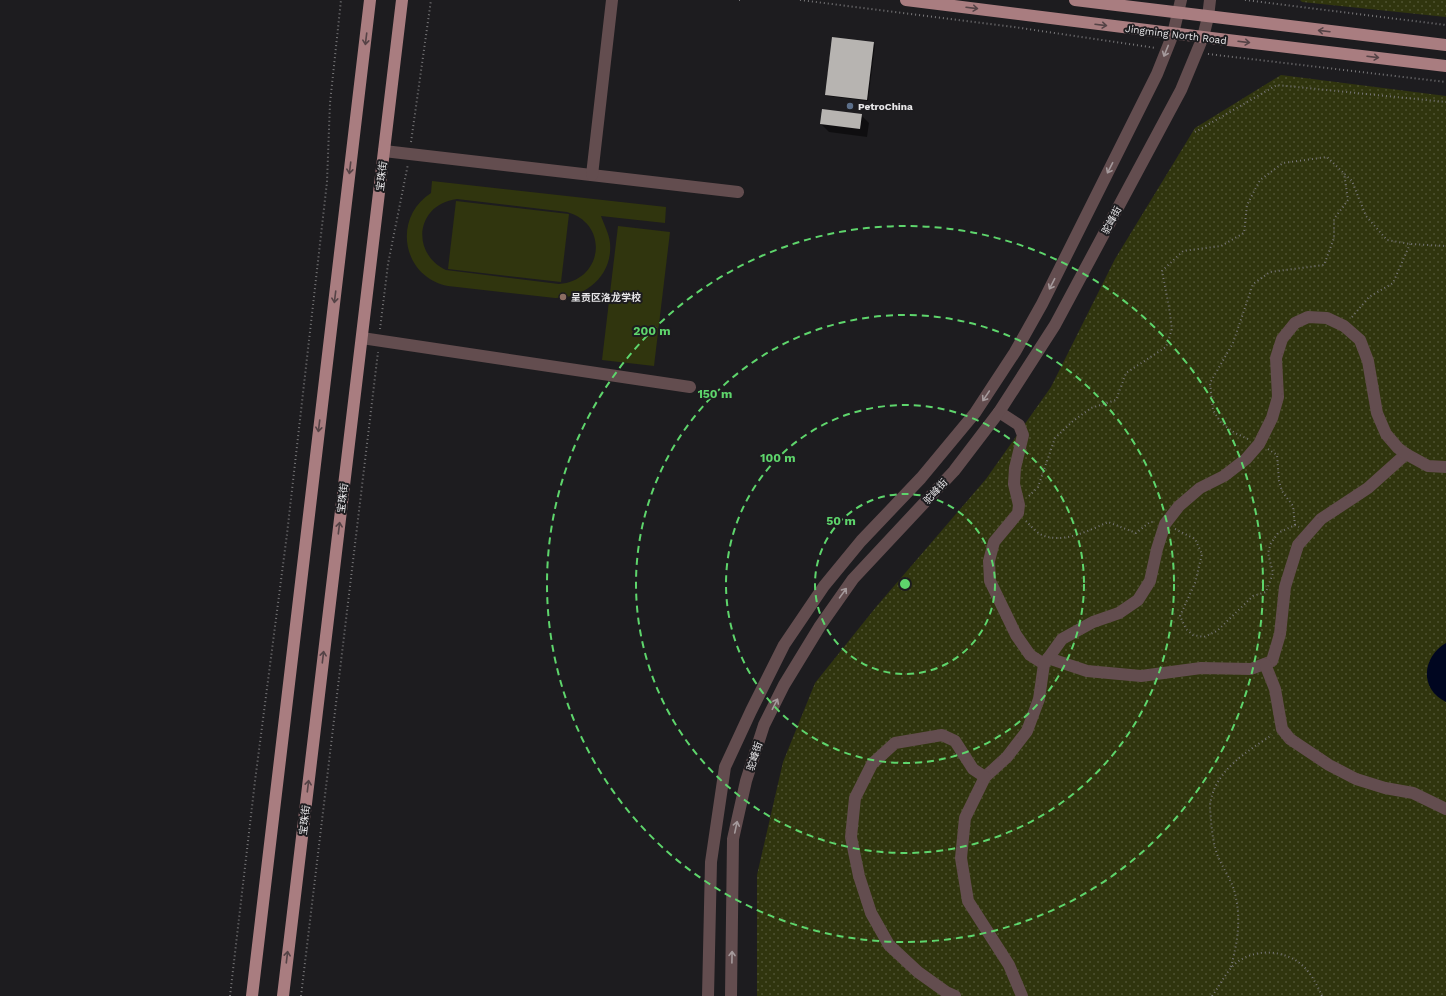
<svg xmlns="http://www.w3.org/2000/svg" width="1446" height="996" font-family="'Work Sans','Noto Sans SC',sans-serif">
<defs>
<pattern id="park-dots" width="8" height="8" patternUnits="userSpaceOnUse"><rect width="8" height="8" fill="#30350e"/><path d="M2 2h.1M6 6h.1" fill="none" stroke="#4e5231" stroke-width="1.8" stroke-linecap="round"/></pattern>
</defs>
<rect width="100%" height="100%" fill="#1d1c1f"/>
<g fill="url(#park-dots)">
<path d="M1300,0H1446V17L1302,2Z"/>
<path d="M1281,75L1446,96V996H757V875L783,762L815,683L876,607L986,479L1051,387L1115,259L1195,128Z"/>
</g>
<g fill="#30350e" fill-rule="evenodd">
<path d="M432,181L666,207L665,223L601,216C604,225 609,233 610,243C613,275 586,298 555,298L448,286C402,277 392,218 431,193ZM457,199L567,212C610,224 603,281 559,284L446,270C410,253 416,204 457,199Z"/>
<path d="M456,201L569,214L561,282L448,269Z"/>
<path d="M618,226L670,232L654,366L602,360Z"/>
</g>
<path fill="#000620" d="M1446,643V702C1419,689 1422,657 1446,643Z"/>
<g fill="#0007">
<path d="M873,43L875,45L868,101L827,96L826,95Z"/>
<path d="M861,115L869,123L867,137L829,132L821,124Z"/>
</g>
<g fill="#b7b4b1">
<path d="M832,37L874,42L867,100L825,95Z"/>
<path d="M822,109L862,114L860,129L820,124Z"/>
</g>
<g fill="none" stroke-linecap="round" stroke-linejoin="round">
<g stroke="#777678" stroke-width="2" stroke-dasharray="1 3" stroke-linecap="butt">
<path d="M739,0H742"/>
<path d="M800,0L1014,27L1156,48"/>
<path d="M1245,0L1446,25"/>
<path d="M1208,54L1446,82"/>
<path d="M1195,132L1277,85L1446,102"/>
<path d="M411,142L431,0"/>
<path d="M1352,317L1369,297L1393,283L1410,244"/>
<path d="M380,329L388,264L408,164"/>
<path d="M1248,439L1235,433L1221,423L1213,410L1210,383L1233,343L1253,284L1270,272L1324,265L1334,238V219L1348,200L1344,173"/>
<path d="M1268,449L1277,455L1279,481L1282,491L1293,506L1295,525"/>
<path d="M1029,496L1038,487L1055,438L1073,421L1091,408L1116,400L1126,373L1166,347L1172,329L1169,307L1162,271L1183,251L1221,246L1244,233L1247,205L1260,180L1283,163L1327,157L1352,181L1366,216L1387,240L1410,244L1446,246"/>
<path d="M1026,521C1030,525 1035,531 1040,534C1061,545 1088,531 1108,522L1136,533L1150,522H1154"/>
<path d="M1175,529L1195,539L1202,554L1195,583L1180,616L1186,629L1193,635L1204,637L1217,631L1253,596L1266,592L1273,573L1268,553L1271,543L1278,533L1295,525L1299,527"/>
<path d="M1231,967C1237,944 1241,922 1236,898C1233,880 1221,867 1216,851C1213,841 1212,831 1211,821C1211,816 1210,811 1210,806C1213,772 1246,752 1272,735"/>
<path d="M230,996L255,781L287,534L327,182L330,103L341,0"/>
<path d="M301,996L378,352"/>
<path d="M1212,996C1219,987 1224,976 1231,968C1248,948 1283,948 1302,965C1311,973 1317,985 1322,996"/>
</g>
<g stroke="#634d4f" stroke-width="12">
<path d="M384,151L738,192"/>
<path d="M592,175L612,0"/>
<path d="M362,338L690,387"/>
<path d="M999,412L1019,425L1023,435L1015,468L1014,484L1019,505L1018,513L994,542L989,561L990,581L1016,635L1030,655L1044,664L1039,699L1027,731L1007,757L985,777L965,818L961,858L968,901L1009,965L1022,996"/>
<path d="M1048,658L1087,671L1141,676L1201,668L1251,669L1272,661L1280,634L1285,587L1298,545L1321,519L1368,488L1406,454"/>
<path d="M1044,664L1062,639L1093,622L1119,613L1138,600L1150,581L1157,549L1165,524L1179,506L1200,488L1224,476L1246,459L1259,444L1272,418L1278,397L1276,358L1282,339L1295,323L1308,317L1327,318L1344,326L1360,340L1368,361L1377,413L1386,434L1398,448L1406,454L1428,466L1446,467"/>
<path d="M1265,664L1275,689L1282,729L1290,739L1329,765L1356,779L1385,788L1413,793L1446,809"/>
<path d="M708,996L711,862L725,767L751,711L784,645L824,586L861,541L921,478L975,413L1015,352L1042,304L1157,74L1173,34L1181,0"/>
<path d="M731,996L733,839L746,781L764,725L784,685L820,626L853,579L954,471L999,412L1055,325L1181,90L1203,37L1208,17L1210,0"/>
<path d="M955,996L946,992L918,972L889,945L871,913L859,876L851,837L855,798L872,764L895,743L942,735L955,741L973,769L985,777"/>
</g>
<g stroke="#a97d80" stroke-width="12">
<path d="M906,0L1203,37L1446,66"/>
<path d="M1075,0L1446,45"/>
<path d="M252,996L370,0"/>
<path d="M283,996L402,0"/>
</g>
</g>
<defs><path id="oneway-shaft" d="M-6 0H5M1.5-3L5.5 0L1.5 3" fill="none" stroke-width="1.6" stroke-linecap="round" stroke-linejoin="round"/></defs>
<g stroke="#554346">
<use href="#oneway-shaft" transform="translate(972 8) rotate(7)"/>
<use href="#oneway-shaft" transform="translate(1101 25) rotate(7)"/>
<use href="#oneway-shaft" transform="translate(1324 31) rotate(-173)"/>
<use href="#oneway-shaft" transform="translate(366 39) rotate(97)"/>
<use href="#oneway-shaft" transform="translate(1244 42) rotate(7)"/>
<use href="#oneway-shaft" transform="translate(1373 57) rotate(7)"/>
<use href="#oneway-shaft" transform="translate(350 168) rotate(97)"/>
<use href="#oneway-shaft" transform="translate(335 297) rotate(97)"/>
<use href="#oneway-shaft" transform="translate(319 426) rotate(97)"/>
<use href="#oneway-shaft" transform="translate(339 528) rotate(-83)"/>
<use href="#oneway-shaft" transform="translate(323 657) rotate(-83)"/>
<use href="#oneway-shaft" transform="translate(308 786) rotate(-83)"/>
<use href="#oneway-shaft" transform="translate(287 957) rotate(-83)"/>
</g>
<g stroke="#a59a9c">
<use href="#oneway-shaft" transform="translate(1166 51) rotate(112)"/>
<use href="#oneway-shaft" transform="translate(1110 168) rotate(117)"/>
<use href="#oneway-shaft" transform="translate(1052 284) rotate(117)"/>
<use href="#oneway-shaft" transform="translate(986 396) rotate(124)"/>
<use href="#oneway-shaft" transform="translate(843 593) rotate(-54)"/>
<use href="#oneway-shaft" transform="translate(775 704) rotate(-63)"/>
<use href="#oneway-shaft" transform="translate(736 827) rotate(-78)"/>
<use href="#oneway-shaft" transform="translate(732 957) rotate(-89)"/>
</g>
<g fill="none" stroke="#5ed56c" stroke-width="2" stroke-dasharray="7 5">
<circle cx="905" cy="584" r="90"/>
<circle cx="905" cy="584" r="179"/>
<circle cx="905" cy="584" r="269"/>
<circle cx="905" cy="584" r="358"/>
</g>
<circle fill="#5c6f8a" stroke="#1d1c1f" stroke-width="1.5" cx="850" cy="106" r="4"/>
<circle fill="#8d6e63" stroke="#1d1c1f" stroke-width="1.5" cx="563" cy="297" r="4"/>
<g text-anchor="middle" stroke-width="4" stroke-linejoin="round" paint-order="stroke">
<g font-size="10" fill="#e7e6e8" stroke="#1d1c1f">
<text transform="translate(1176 34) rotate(7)" y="4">Jingming North Road</text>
<text transform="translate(381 176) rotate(-83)" y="4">宝珠街</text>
<text transform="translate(1111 220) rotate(-62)" y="4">驼峰街</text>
<text transform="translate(935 491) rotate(-47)" y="4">驼峰街</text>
<text transform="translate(342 498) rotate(-83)" y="4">宝珠街</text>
<text transform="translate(754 756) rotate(-72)" y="4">驼峰街</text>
<text transform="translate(304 820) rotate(-83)" y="4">宝珠街</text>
</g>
<g font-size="10" font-weight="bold" fill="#e7e6e8" stroke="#1d1c1f" text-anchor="start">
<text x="858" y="110">PetroChina</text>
<text x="571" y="301">呈贡区洛龙学校</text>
</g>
</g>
<circle cx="905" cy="584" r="6" fill="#5ed56c" stroke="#1d1c1f" stroke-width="2"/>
<g font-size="12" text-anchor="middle" font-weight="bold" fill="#5ed56c" stroke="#1d1c1f" stroke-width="4" stroke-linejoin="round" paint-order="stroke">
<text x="652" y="335">200 m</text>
<text x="715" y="398">150 m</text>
<text x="778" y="462">100 m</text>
<text x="841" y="525">50 m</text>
</g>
</svg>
